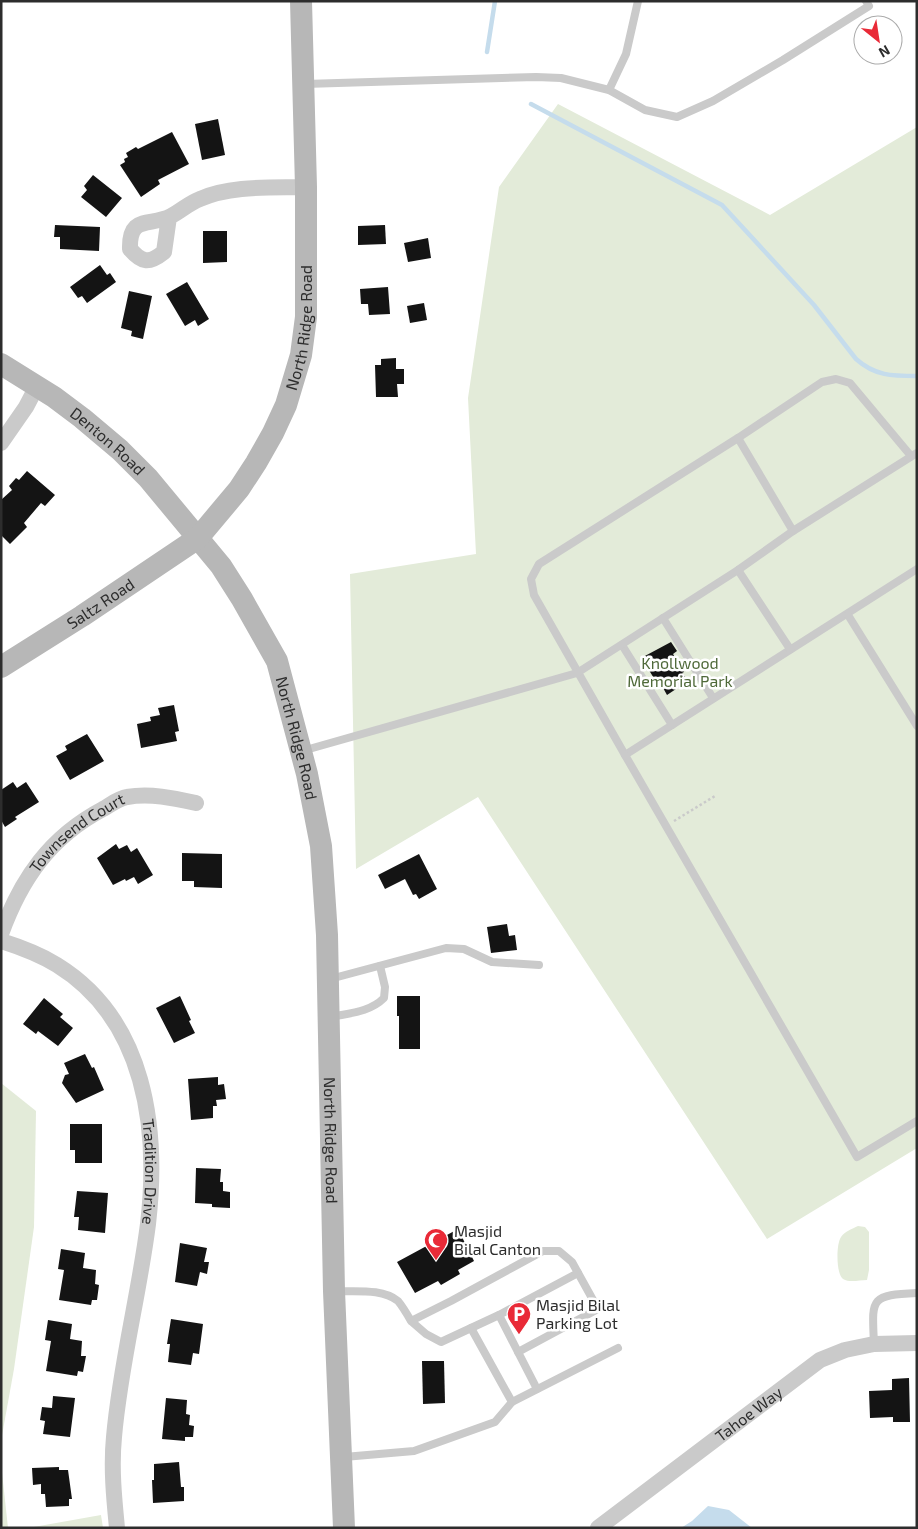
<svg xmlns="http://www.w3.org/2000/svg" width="918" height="1529" font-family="'Exo 2',sans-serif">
<rect width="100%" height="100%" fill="#fff"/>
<g fill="#e3ebd9">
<path d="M558,104L770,215L917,127V1148L767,1239L478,797L356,869L350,574L476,554L468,398L499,187Z"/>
<path d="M1,1083L36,1111L34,1227L14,1369L1,1441Z"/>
<path d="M858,1226L865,1227L869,1232V1270L867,1280C859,1280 850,1283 843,1279C836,1274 836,1244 841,1237C845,1231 852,1229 858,1226Z"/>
<path d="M1,1463L8,1528H1Z"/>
<path d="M101,1515L103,1528H28Z"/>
</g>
<path fill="#c5dcec" d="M708,1506L729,1510L752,1528H681L692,1521Z"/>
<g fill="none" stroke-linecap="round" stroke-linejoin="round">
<g stroke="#c5dcec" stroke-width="4.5">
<path d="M487,52L495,1"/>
<path d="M531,104L722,205L814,305L856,359C875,376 892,376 917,376"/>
</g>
</g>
<g fill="#141414">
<path d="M218,119L225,155L202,160L195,124Z"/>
<path d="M172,132L189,164L158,180L160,184L141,197L120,165L125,162L124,159L128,157L126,153L136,147L138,149Z"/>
<path d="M93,175L122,198L106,217L81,197L87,190L84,186Z"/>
<path d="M55,225L100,227L99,251L60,249V237H54Z"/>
<path d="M385,225L386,244L358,245V226Z"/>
<path d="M203,231H227V262L203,263Z"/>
<path d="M428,238L431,258L408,262L404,243Z"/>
<path d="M100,265L107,275L110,273L116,282L87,303L82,296L78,298L70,287Z"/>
<path d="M187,282L209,319L198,326L195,320L185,326L166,294Z"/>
<path d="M388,287L390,314L369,315L368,304H361L360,289Z"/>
<path d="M129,291L152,296L143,339L131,336L132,331L121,328Z"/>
<path d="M424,303L427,320L410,323L407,306Z"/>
<path d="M396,358V369H404V384H397L398,397H376L375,365H381V359Z"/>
<path d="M27,471L55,495L45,506L41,503L24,523L27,527L10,544L1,535V500L12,490L9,486L16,478L19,480Z"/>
<path d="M671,642L677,651L673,654L684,672L682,673L688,681L667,695L662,686L660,688L647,667L649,666L643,657Z"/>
<path d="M174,705L179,731L175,732L177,741L141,748L137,724L151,721L150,717L160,715L158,708Z"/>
<path d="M87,734L104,761L70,780L56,756L67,750L65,746Z"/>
<path d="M13,782L17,788L26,782L39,802L15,817L17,819L5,827L1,820V790Z"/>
<path d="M116,844L119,849L127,845L131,852L137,848L153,875L138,884L134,877L126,881L125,879L113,885L97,858Z"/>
<path d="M182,853L222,854V888L194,887V881H182Z"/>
<path d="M419,854L437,889L419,899L416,894L413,895L405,879L385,889L378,875Z"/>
<path d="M507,924L509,936L515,935L517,950L491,953L487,927Z"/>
<path d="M180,996L191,1020L189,1021L195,1033L174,1043L156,1008Z"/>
<path d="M397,996H420V1049H399V1016H397Z"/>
<path d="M44,998L63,1014L60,1017L73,1028L58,1046L38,1031L36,1034L23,1024Z"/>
<path d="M85,1054L92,1068L94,1067L104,1090L76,1103L62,1083L65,1075L69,1074L64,1063Z"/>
<path d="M218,1077V1085L224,1084L226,1099L216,1100L217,1106H213V1118L191,1120L188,1079Z"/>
<path d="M70,1124H102V1163H75V1150H70Z"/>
<path d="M196,1168L221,1169L220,1182H223V1191L230,1192V1208L212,1207V1204L195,1203Z"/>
<path d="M77,1191L108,1193L105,1233L78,1230L79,1217H74Z"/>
<path d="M458,1229L474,1261L458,1270L460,1274L441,1285L438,1281L415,1293L397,1262Z"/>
<path d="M180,1243L207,1248L204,1262H209L207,1274L200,1272L197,1286L175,1282Z"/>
<path d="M61,1249L85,1253L83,1268L96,1270L95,1284L99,1285L97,1300H92L91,1305L59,1300L64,1270L58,1269Z"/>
<path d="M171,1319L203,1324L199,1354L193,1353L191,1365L168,1362L170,1344H167Z"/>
<path d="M48,1320L72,1324L70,1339L82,1341L81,1356H86L83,1372L78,1371L77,1376L46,1371L51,1341L45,1340Z"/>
<path d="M422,1361H444L445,1403L423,1404Z"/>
<path d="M909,1378L910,1422H893V1417L870,1418L869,1391L892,1390V1379Z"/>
<path d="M53,1396L75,1398L70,1437L43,1434L45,1421L40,1420L42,1407L52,1408Z"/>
<path d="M166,1398L187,1400L186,1414L190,1415L189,1425L194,1426L193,1437H185V1441L162,1439Z"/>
<path d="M179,1462L181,1487H184V1501L153,1503L152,1480H154V1464Z"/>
<path d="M59,1467V1470H68L72,1499H69V1506L46,1507L45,1494H41V1484L33,1485L32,1468Z"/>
</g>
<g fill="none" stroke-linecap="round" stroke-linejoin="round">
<path stroke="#cacaca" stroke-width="2.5" stroke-dasharray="2.5 2.5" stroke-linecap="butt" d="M674,821L715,796"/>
<g stroke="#cacaca" stroke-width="8">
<path d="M305,84L536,77L561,78L609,90L645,110L677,117L713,101L783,60L869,6L866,1"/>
<path d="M609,90L626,54L638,1"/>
<path d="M738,438L793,531"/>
<path d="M911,456L850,383L836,379L822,382L738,438L539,564L531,579L534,595L625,755L917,569"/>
<path d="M738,570L790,649"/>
<path d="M848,615L917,726"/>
<path d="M663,618L713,698"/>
<path d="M622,645L672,725"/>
<path d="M302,751L577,673L738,570L793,531L917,453"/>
<path d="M625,755L857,1157L917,1121"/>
<path d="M330,979L446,948L464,949L492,962L539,965"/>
<path d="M331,1017C350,1013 370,1012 384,998L385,987L380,966"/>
<path d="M336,1291C355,1292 382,1288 398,1301C403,1307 407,1314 411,1321L451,1301L543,1251H559L572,1262L598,1309L518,1352L499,1315L441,1342L426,1334L411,1321"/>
<path d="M499,1315L578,1273"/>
<path d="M471,1328L512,1402L618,1348"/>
<path d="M874,1344C872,1299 869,1295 917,1293"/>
<path d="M518,1352L537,1389"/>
<path d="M344,1457L414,1451L495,1422L512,1402"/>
</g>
<g stroke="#cacaca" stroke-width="16">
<path d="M169,217L164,252C149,264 142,263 130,249C129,214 150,227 171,216C181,211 189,203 200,199C231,185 273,188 306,187"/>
<path d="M1,443L26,407L37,386"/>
<path id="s1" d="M1,934C21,879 50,837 103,809C110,805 119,798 127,797C150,793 173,798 196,803"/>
<path id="s2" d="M1,941C20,947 39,954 57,965C146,1020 159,1129 148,1224C139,1295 120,1366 114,1437C111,1467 114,1498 117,1528"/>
<path id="s3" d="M598,1528L820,1360L845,1350L874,1344L917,1343"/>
</g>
<g stroke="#b7b7b7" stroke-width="22">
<path id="s4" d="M1,364L54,397L82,418L120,450L148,478L221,566L242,599L277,661L307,774L321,846L327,935L334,1291L344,1528"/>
<path id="s5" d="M1,667L82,616L198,538L239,489L256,463L273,433L286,405L301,355L306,317V187L301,1"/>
</g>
</g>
<defs>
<g id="mosque-pin" transform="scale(1.25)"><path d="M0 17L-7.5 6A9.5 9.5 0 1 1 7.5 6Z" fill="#e92a37" stroke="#fff"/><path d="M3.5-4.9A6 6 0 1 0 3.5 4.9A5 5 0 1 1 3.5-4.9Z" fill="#fff"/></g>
<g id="parking-pin" transform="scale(1.25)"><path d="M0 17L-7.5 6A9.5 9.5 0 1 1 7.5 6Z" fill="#e92a37" stroke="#fff"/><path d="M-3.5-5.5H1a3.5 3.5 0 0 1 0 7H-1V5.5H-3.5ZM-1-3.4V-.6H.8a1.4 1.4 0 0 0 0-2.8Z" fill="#fff"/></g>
</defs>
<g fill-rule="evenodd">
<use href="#mosque-pin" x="436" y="1240"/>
<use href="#parking-pin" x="519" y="1314"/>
</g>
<g text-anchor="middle" stroke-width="5" stroke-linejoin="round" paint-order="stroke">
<g font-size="16" fill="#2d2d2d" stroke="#fff">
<text dy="6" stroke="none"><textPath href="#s5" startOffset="475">North Ridge Road</textPath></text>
<text dy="6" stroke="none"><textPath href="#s4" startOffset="132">Denton Road</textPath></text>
<text dy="6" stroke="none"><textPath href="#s5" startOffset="118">Saltz Road</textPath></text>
<text dy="6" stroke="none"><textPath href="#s4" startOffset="491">North Ridge Road</textPath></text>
<text dy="6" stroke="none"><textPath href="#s1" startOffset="130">Townsend Court</textPath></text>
<text dy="6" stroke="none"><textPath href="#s4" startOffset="896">North Ridge Road</textPath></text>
<text dy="6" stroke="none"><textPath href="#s2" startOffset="299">Tradition Drive</textPath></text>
<text dy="6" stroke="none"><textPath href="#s3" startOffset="189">Tahoe Way</textPath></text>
</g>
<g font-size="16" fill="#4f6939" stroke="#fff">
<text x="680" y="669">Knollwood<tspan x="680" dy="18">Memorial Park</tspan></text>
</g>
<g font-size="16" fill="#2d2d2d" stroke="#fff" text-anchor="start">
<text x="454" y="1237">Masjid<tspan x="454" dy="18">Bilal Canton</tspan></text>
<text x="536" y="1311">Masjid Bilal<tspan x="536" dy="18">Parking Lot</tspan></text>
</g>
</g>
<rect width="918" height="1529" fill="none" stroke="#2d2d2d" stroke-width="5"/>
<g transform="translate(878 40) rotate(150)"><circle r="24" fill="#ffffff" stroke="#ababab"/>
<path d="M0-4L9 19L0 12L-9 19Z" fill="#e92a37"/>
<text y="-8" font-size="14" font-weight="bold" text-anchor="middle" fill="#2d2d2d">N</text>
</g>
</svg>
